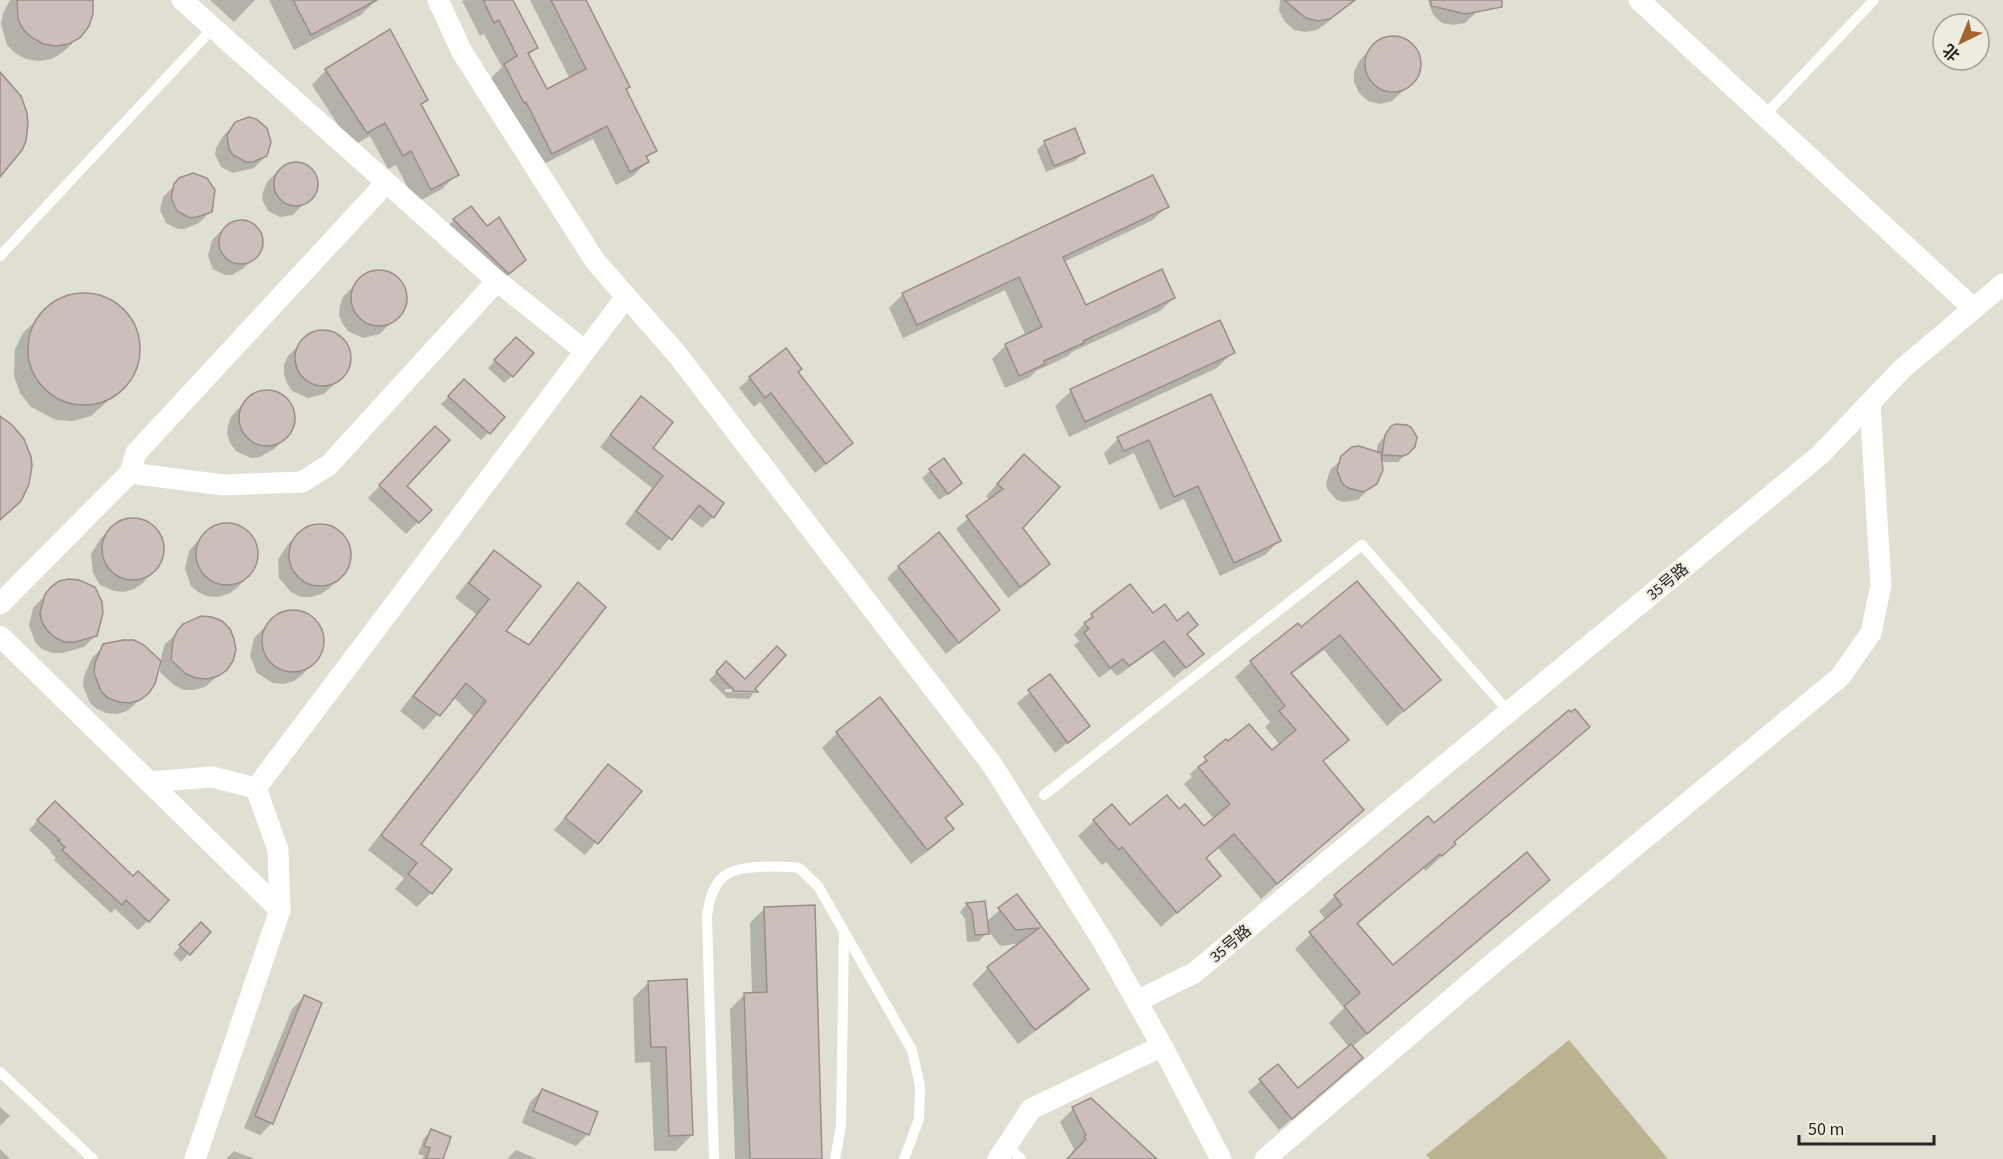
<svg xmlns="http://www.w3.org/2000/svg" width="2003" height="1159" font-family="'Source Sans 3','Noto Sans SC',sans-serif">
<rect width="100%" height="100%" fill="#e1ded2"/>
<path fill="#bab290" d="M1569,1040L1668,1159H1430L1426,1155Z"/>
<g fill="#0003">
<path d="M10,0H91L80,36L63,52L52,59L39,61L26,59L15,53L7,45L1,24L3,13Z"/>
<path d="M210,0H255L234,22Z"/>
<path d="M269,0H376L361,15L294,50Z"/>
<path d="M464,0H512L536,48L528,56L546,91L570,79L530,0H584L628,87L625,90L655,150L646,159L647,162L633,176L616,185L593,139L538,167L490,79L502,67L484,34L480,36L462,1Z"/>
<path d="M1280,0H1344L1339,10L1327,23L1317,30L1305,32L1294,30L1285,22L1279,11Z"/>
<path d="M1428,0H1489L1465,23L1453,25L1442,23L1433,15Z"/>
<path d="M1393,38L1405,40L1414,48L1419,59V71L1414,81L1392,101L1380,104L1368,101L1359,93L1354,82V71L1360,60L1372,47L1382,40Z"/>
<path d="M326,70L426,100L420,106L457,174L442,189L416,203L396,165L388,169L370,136L352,146L312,85Z"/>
<path d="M236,123L266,156L254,168L233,173L221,167L215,155L216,148L223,136Z"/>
<path d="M1045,142L1083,153L1075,161L1046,172L1037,150Z"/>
<path d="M296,164L308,168L313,173L316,186L315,192L293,215L280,217L268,211L262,199L263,192L267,182L279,170Z"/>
<path d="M175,185L211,211L199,223L184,229H178L166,223L160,210L163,197Z"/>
<path d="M1167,206L1153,220L1064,262L1085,307L1174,298L1160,311L1072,352L1068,356L1036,371L1030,377L1005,388L992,359L1006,345L1026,336L1005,290L903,338L889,308L903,294Z"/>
<path d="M471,208L487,229L524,260L497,285L442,232L454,220Z"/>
<path d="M234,222H248L253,225L261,237L262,243L256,256L244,268L232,275H225L213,269L208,256L212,240L225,227Z"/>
<path d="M380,271L396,278L402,284L405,292L404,309L380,334L363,338L348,331L342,323L339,315L340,305L343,297L362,277L371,273Z"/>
<path d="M69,296H96L121,308L132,322L138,339L137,366L129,382L91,416L74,421L56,420L31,407L20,393L14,376L15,349L23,333L53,304Z"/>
<path d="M1219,322L1233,352L1217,368L1069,437L1055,406L1071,391Z"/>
<path d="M324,331L333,333L346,344L350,361L348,369L324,394L308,398L292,391L287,383L284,374V365L288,356L307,337L315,332Z"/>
<path d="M508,346L512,376L504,383L488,368Z"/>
<path d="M750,378L851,443L815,473L760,402L754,407L739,388Z"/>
<path d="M464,381L488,433L481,440L441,404Z"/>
<path d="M259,393H276L290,404L294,420L287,436L274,449L260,457L251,458L236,451L230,443L227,434L228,425L231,417L238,409L250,397Z"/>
<path d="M1211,396L1279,541L1265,555L1220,576L1184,499L1160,510L1134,453L1109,465L1104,453L1118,439Z"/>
<path d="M641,398L651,448L713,517L702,528L688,517L659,551L625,524L652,488L600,447Z"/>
<path d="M1392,427L1414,446L1398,462H1381L1380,477L1358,500L1343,502L1337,500L1327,489L1326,483L1330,470L1353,449L1366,448L1376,453L1378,444Z"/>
<path d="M424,440L405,486L430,510L406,534L368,498Z"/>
<path d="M943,460L953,490L939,500L922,478Z"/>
<path d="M1013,467L1021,528L1048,564L1037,576L1008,598L956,529L990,500L986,496Z"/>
<path d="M131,519L141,520L150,524L158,531L162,541L164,551L161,561L143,583L134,589L124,592L114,591L100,585L93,573L91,554L101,538L114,526Z"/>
<path d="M224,524L235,525L244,529L252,537L257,546L258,557L255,567L237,588L228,594L218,597L207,596L198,592L191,586L185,569L189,551L195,544L207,532Z"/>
<path d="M317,525H328L337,530L345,537L349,546L350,557L348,567L330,588L321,594L311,597H301L291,592L279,578L278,560L288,544L300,532Z"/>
<path d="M494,552L504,631L527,646L564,599L578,584L419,845L431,893L417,907L395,889L404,878L368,850L473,716L453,697L424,730L400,711L476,614L455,598L480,566Z"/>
<path d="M899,567L986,621L946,654L887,578Z"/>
<path d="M1357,583L1438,680L1387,726L1324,650L1290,675L1347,739L1322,763L1362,810L1261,899L1218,848L1205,859L1219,875L1161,927L1106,862L1102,865L1078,836L1094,821L1130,828L1179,812L1203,828L1214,819L1184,784L1192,777L1190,774L1226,741L1272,752L1280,745L1265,727L1270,722L1235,677L1251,662L1298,625L1301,629Z"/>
<path d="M52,588L96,635L84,647L62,653H52L42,649L35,642L29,625L33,608Z"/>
<path d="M290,611L300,612L310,616L317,624L322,633L323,644L321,654L302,675L294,681L283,684L273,683L257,673L250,656L254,638L261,631L273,618Z"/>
<path d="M1092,615H1153L1177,623L1196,625L1186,635L1202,654L1174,678L1152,651L1117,676L1111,669L1099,678L1074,645L1079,641L1074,635Z"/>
<path d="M201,617L226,669L205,687L194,690H184L174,685L160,672L162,653L165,644L178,632L192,620Z"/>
<path d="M104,646L148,692L127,711L117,714L106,713L97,709L90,703L83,686L84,676L92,658Z"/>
<path d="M726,663L754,690L725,689V692L753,693L755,691L749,699L727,698L709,680Z"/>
<path d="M1049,676L1088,726L1055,753L1017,703Z"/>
<path d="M1588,727L1573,742L1453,843L1454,844L1426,871L1423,868L1357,925L1392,967L1548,880L1532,895L1352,1047L1349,1070L1279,1130L1248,1092L1278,1066L1298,1090L1349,1047L1329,1023L1344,1008L1295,949L1326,920L1319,911L1335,896L1434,825Z"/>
<path d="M837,733L961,804L945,820L952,829L937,844L911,864L822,748Z"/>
<path d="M608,766L639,791L585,855L554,830Z"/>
<path d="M45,812L148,921L138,930L115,909L111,913L54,860L56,858L50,852L51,851L29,830Z"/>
<path d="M1016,896L1087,989L1071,1005L1018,1044L972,984L988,968L1021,943L1000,946L987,929V933L979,941L967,942L965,919L960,912L967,904L984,903L986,922Z"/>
<path d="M765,908L821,1159H735L730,1009L745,994H752L750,923Z"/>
<path d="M201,924L209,932L181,962L173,954Z"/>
<path d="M649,982L692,1135L676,1151H654L650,1062L635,1063L633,998Z"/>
<path d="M304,997L272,1123L260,1135L244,1128L292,1009Z"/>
<path d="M542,1090L588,1134L576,1146L522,1123L530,1102Z"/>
<path d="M0,1107L10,1116L0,1126Z"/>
<path d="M1073,1109L1155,1159H1069L1074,1153L1072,1151L1074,1149L1060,1122Z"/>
<path d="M432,1131L441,1159H422L424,1156L418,1154L424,1138Z"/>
<path d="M0,1149L10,1159H0Z"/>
<path d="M516,1150L537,1159H507Z"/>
<path d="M234,1151L255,1159H226Z"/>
</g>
<g fill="#ccbfba" stroke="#9a8e88" stroke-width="1.5">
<path d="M17,0H93V14L89,26L81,37L69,44L56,46L43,44L31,37L23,29L18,19Z"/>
<path d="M293,0H377L311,35Z"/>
<path d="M483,0H513L538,48L528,53L547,89L586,69L551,0H586L630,87L626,89L657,151L646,156L649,162L630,172L607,126L552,154L526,102L524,103L504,64L517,56L499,20L494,23Z"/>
<path d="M1284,0H1355L1330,19L1318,21L1306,18Z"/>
<path d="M1431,0H1502V7L1466,14L1431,6Z"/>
<path d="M390,29L428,100L421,104L459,175L431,190L411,151L403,156L385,123L367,133L325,69Z"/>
<circle cx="1393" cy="64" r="28"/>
<path d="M0,72L21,96L27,113L28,123L26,141L22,150L0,177Z"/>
<path d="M249,117L256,119L267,128L271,142L267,156L253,162H246L233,155L229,149L227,135L235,122Z"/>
<path d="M1075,128L1085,153L1054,166L1044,141Z"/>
<circle cx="296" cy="184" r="22"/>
<path d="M193,173L207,178L215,190L212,212L197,217L190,218L177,211L171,198L174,184L179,178Z"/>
<path d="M1153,175L1169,207L1063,257L1086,305L1162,269L1175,298L1083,341L1084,343L1044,361L1045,364L1019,376L1005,344L1042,327L1019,277L917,325L902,293Z"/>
<path d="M471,206L487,226L499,217L526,260L509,274L453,219Z"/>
<circle cx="241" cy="242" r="22"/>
<circle cx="379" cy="298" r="28"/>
<circle cx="84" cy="349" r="56"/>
<path d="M1220,320L1235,353L1085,422L1070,389Z"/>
<circle cx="323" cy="358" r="28"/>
<path d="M516,337L534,353L513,377L494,360Z"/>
<path d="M786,348L802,369L798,372L853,443L826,464L771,393L765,398L749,377Z"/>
<path d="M464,379L505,417L490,434L448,396Z"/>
<circle cx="267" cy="418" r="28"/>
<path d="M1211,394L1281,541L1234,563L1198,486L1174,497L1149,440L1124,451L1117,437Z"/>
<path d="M641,396L673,422L653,448L724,503L714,518L699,505L672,540L636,511L663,476L610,435Z"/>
<path d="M0,416L12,425L24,439L31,457L32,466L29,484L21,501L0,520Z"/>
<path d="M1396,424L1407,425L1411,427L1417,437L1415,447L1408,454L1403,456L1382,455L1385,435L1391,426Z"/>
<path d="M435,426L450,440L407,486L432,510L419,523L379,485Z"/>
<path d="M1359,446L1381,453L1383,470L1377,484L1364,492L1348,488L1342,483L1337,470L1341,456L1352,447Z"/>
<path d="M1024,454L1060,487L1023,528L1050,564L1020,587L966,516L1003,489L997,484Z"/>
<path d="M944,458L962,483L948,494L929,469Z"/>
<circle cx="133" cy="549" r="31"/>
<circle cx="227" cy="554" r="31"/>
<circle cx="320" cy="555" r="31"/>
<path d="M939,532L1000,610L959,643L898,566Z"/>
<path d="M494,550L541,586L506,631L529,645L578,582L606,607L421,844L452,869L432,894L408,874L417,863L381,835L486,701L466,683L440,716L413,696L489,599L469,583Z"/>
<path d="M69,579L79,580L95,587L102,602L103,613L97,636L75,642H64L54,637L47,630L42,622L40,613L45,594L51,587L59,581Z"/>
<path d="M1357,581L1441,680L1404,711L1340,635L1291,673L1349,740L1323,761L1364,810L1277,884L1234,834L1206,858L1221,876L1177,913L1122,847L1119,850L1093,820L1112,804L1130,825L1167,795L1179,809L1185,804L1204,826L1230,804L1198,767L1207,761L1204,757L1226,739L1228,741L1249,724L1272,750L1296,730L1279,711L1285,706L1250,661L1298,623L1301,627Z"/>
<path d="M1130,584L1153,613L1165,604L1177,621L1188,612L1198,625L1187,634L1204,654L1186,668L1164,641L1129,666L1123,659L1110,668L1084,633L1089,629L1084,623L1093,617L1091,614Z"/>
<circle cx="293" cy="641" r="31"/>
<path d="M201,616L212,617L222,621L230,629L234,639L236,650L233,661L227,670L218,676L207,679L196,678L186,674L171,660L173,640L177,631L183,624Z"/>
<path d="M123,640H134L144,645L161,661L155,684L149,693L140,700L130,703L119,702L108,698L101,691L94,673L95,663L103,644Z"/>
<path d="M777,646L786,655L755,689L758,692L733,691L734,690L716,672L726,661L745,679Z"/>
<path d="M1050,674L1090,726L1068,743L1028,690Z"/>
<path d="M880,697L963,804L945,818L954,829L927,850L836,732Z"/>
<path d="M1575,709L1590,727L1454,842L1456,844L1442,856L1440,854L1357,923L1393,965L1527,852L1550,880L1367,1034L1344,1006L1360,993L1309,932L1342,905L1334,895L1428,816L1434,823L1569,710L1571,712Z"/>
<path d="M608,764L642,791L598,844L565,818Z"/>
<path d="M55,801L133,876L138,871L169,900L149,922L126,900L122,905L62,850L65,847L58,841L60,840L37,820Z"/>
<path d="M1017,894L1089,989L1035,1030L987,967L1039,928L1016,930L998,908Z"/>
<path d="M985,901L989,934L975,935L972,911L966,903Z"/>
<path d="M815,905L822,1159H750L744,993L767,992L764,907Z"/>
<path d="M201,922L211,932L190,955L179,945Z"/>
<path d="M687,979L693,1135L669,1136L666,1047H651L648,981Z"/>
<path d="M304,995L322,1003L273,1124L255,1116Z"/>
<path d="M1351,1044L1363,1058L1292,1119L1259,1079L1278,1064L1298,1088Z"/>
<path d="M542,1089L598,1112L589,1135L533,1111Z"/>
<path d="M1091,1098L1157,1159H1067L1086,1139L1084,1137L1086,1135L1072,1107Z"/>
<path d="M431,1129L451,1137L443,1159H426L430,1148L424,1146Z"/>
</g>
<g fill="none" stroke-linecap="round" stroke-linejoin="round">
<g stroke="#fff" stroke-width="10">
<path d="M1765,115L1874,0"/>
<path d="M0,256L213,28"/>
<path d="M1044,795L1362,545L1508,711"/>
<path d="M0,1072L93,1159"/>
<path d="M1006,1145L1021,1159"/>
<path d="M714,1159L707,917C709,901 713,881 729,873C744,865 782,866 799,868L818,886L912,1050L920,1086L919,1119L904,1159"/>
<path d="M835,1159L841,1126L844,935"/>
</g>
<g stroke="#fff" stroke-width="21">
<path d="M182,0L497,281L585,351"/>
<path d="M438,0L462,52L595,261L676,353L993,766L1104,943L1162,1046L1221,1159"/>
<path d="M1639,0L1974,309"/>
<path d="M130,473L223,485L302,482L329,465L497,281"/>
<path d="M0,604L130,473L136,453L386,183"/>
<path d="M0,636L280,910L195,1159"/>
<path d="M149,782L212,777L256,788L278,850L280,910"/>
<path d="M256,788L626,297"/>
<path d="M1321,867L1820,455L1902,369L2003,284"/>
<path d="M1137,1001L1194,973L1315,872"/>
<path d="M998,1159L1031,1109L1162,1046"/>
<path d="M1265,1159L1491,965L1840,677L1871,633L1881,585L1870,403"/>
</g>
</g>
<g text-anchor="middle" stroke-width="5" stroke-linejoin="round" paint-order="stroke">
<g font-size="16" fill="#262521" stroke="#eeecdf">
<text transform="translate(1667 581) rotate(-39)" y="6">35号路</text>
<text transform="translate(1230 943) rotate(-40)" y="6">35号路</text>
</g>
</g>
<g transform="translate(1961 42) rotate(223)"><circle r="28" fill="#eeecdf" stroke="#9e9c93" stroke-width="1.5"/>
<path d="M0-4.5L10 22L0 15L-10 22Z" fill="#a4622e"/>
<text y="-9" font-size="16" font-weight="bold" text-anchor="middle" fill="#262521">北</text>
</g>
<path d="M1799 1135v9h135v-9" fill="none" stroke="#262521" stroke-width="3"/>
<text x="1808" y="1135" font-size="18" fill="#262521" stroke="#eeecdf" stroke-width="4.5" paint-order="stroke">50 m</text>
</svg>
